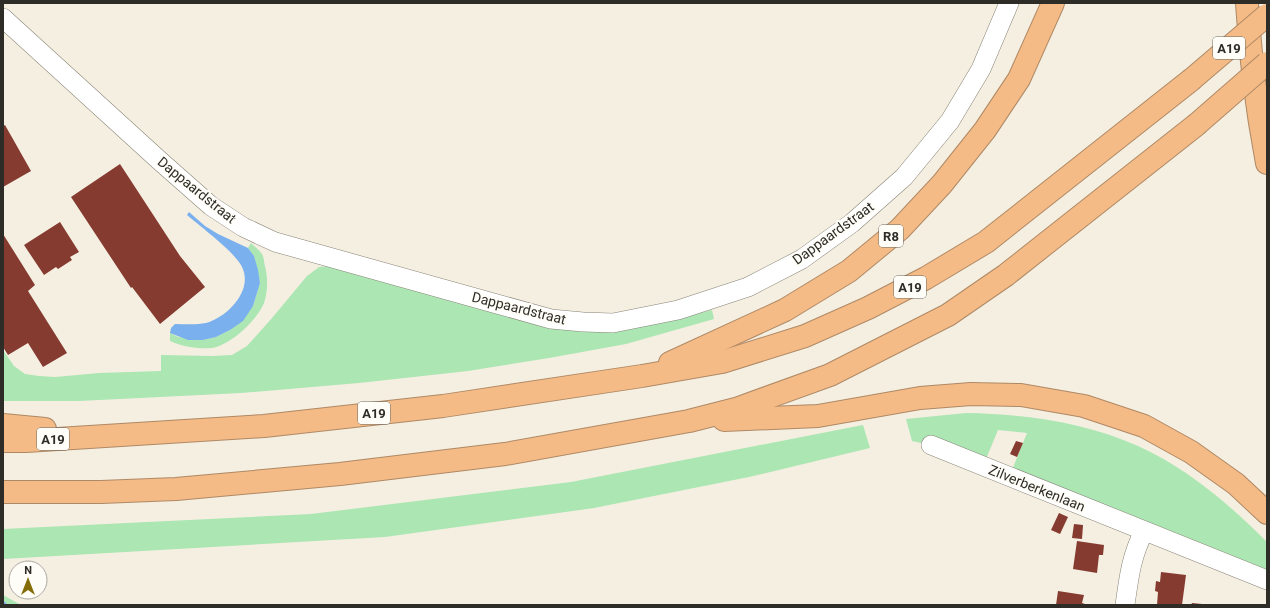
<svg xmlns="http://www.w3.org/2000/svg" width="1270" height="608" font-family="Roboto,sans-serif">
<rect width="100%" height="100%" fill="#f5efe1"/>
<g fill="#abe6b3">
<path d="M251,243C255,247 259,250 262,254C264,257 264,263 265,266C268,278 268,291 264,303C257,320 231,345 212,348C198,349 183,347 170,341V333L178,337L203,340L216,337L230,330L253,306L260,283L254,256L248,248Z"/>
<path d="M330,266L593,331L651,325L712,310L714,319L626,344L549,358L468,371L359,383L241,393L79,401H3V350L14,366L25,374L39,376L55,377L99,373L161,371V355L212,356L232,355L247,346L272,318L307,276L319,267Z"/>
<path d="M966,413C1024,414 1084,422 1138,446C1187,468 1229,504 1267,542V573L1012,470L1027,433L998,430L986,459L933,439L921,443L912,441L906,419Z"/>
<path d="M863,425L870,448L749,477L594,508L385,537L3,559V529L311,514L571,482Z"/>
<path d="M3,595L21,605H3Z"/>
</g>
<path fill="#7ab0ed" d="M189,212L205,226L218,234L248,248L254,256L258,270L260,283L253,306L243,321L230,330L216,337L203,340H188L170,333L171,328L175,324C185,324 196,325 206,323C228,317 255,289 241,265C232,250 201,227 187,215Z"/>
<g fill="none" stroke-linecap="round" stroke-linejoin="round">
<path stroke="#7ab0ed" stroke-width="5.5" d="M3,604L4,605"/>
</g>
<g fill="#853b30">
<path d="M5,125L31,171L3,187V126Z"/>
<path d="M120,164L180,256L205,287L160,324L132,287L131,288L71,197Z"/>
<path d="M60,222L79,252L70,257L72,260L58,269L56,267L44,275L24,245Z"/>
<path d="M3,234L35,285L28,291L67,353L43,367L28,343L8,355L3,347Z"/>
<path d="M1016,441L1023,443L1017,457L1010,454Z"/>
<path d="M1059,513L1068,517L1060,534L1051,530Z"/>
<path d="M1074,524L1083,525L1082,539L1072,538Z"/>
<path d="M1077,541L1104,545L1103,555H1099L1097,573L1073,569Z"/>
<path d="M1161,572L1186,575L1182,605H1157L1158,592L1155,591L1156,581L1160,582Z"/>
<path d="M1058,591L1084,595L1082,603L1088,605H1056Z"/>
<path d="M1192,603L1202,604V605H1191Z"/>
</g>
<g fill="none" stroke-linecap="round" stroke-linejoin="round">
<g stroke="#888477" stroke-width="20">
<g id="minor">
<path d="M3,18L160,161L211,206L243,227L275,242L551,319L583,322L613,323L678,310L748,287L802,259L852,223L904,177L950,121L981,69L1009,3"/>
<path d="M931,445L1267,580"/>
<path d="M1125,605C1129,577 1131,557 1144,531"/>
</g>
</g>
<g stroke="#af8965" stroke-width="24">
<g id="highway">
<path d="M1247,3C1250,56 1257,110 1267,163"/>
<path d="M670,363L785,310L849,271L900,229L942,184L985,130L1019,79L1053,3"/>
<path d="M724,420L818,416L920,398L971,394L1021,395L1084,406L1144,426L1191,452L1236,484L1267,513"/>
<path d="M3,425L45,429"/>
<path d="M3,441H26L264,426L443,406L642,376L722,362L805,336L868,308L926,278L986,242L1191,80"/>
<path d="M3,492H101L176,489L340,474L505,454L689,421L736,409L830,375L948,315L1006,275L1196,125"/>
</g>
</g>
<use href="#minor" stroke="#fff" stroke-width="19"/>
<use href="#highway" stroke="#f4bb87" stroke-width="22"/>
<g stroke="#af8965" stroke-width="24" stroke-linecap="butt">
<g id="highway-bridge">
<path d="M1191,80L1267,15"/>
<path d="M1196,125L1267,63"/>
</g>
</g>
<use href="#highway-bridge" stroke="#f4bb87" stroke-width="22"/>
</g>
<g text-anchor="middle" stroke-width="4" stroke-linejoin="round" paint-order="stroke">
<g fill="#fffdf7" stroke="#6d6b65" stroke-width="1">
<rect x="1213" y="37" width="32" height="22" rx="3"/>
<rect x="879" y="225" width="24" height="22" rx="3"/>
<rect x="894" y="276" width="32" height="22" rx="3"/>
<rect x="358" y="402" width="32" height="22" rx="3"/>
<rect x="37" y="428" width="32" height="22" rx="3"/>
</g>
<g font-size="13" font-weight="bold" fill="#2e2c26">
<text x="1229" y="53">A19</text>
<text x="891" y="241">R8</text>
<text x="910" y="292">A19</text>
<text x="374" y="418">A19</text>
<text x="53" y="444">A19</text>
</g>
<g font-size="14" fill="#2e2c26" stroke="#fffdf7">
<text transform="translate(197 190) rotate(39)" y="5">Dappaardstraat</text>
<text transform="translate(833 233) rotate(-36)" y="5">Dappaardstraat</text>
<text transform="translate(519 308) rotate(14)" y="5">Dappaardstraat</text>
<text transform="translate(1037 488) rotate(22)" y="5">Zilverberkenlaan</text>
</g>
</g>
<rect width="1270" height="608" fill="none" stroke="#2e2c26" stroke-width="8"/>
<g transform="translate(28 580)"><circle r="19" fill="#fffdf7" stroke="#aba9a3"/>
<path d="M0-3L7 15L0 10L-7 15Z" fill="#846c08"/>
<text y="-6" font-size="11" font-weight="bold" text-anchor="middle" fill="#2e2c26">N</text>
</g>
</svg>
